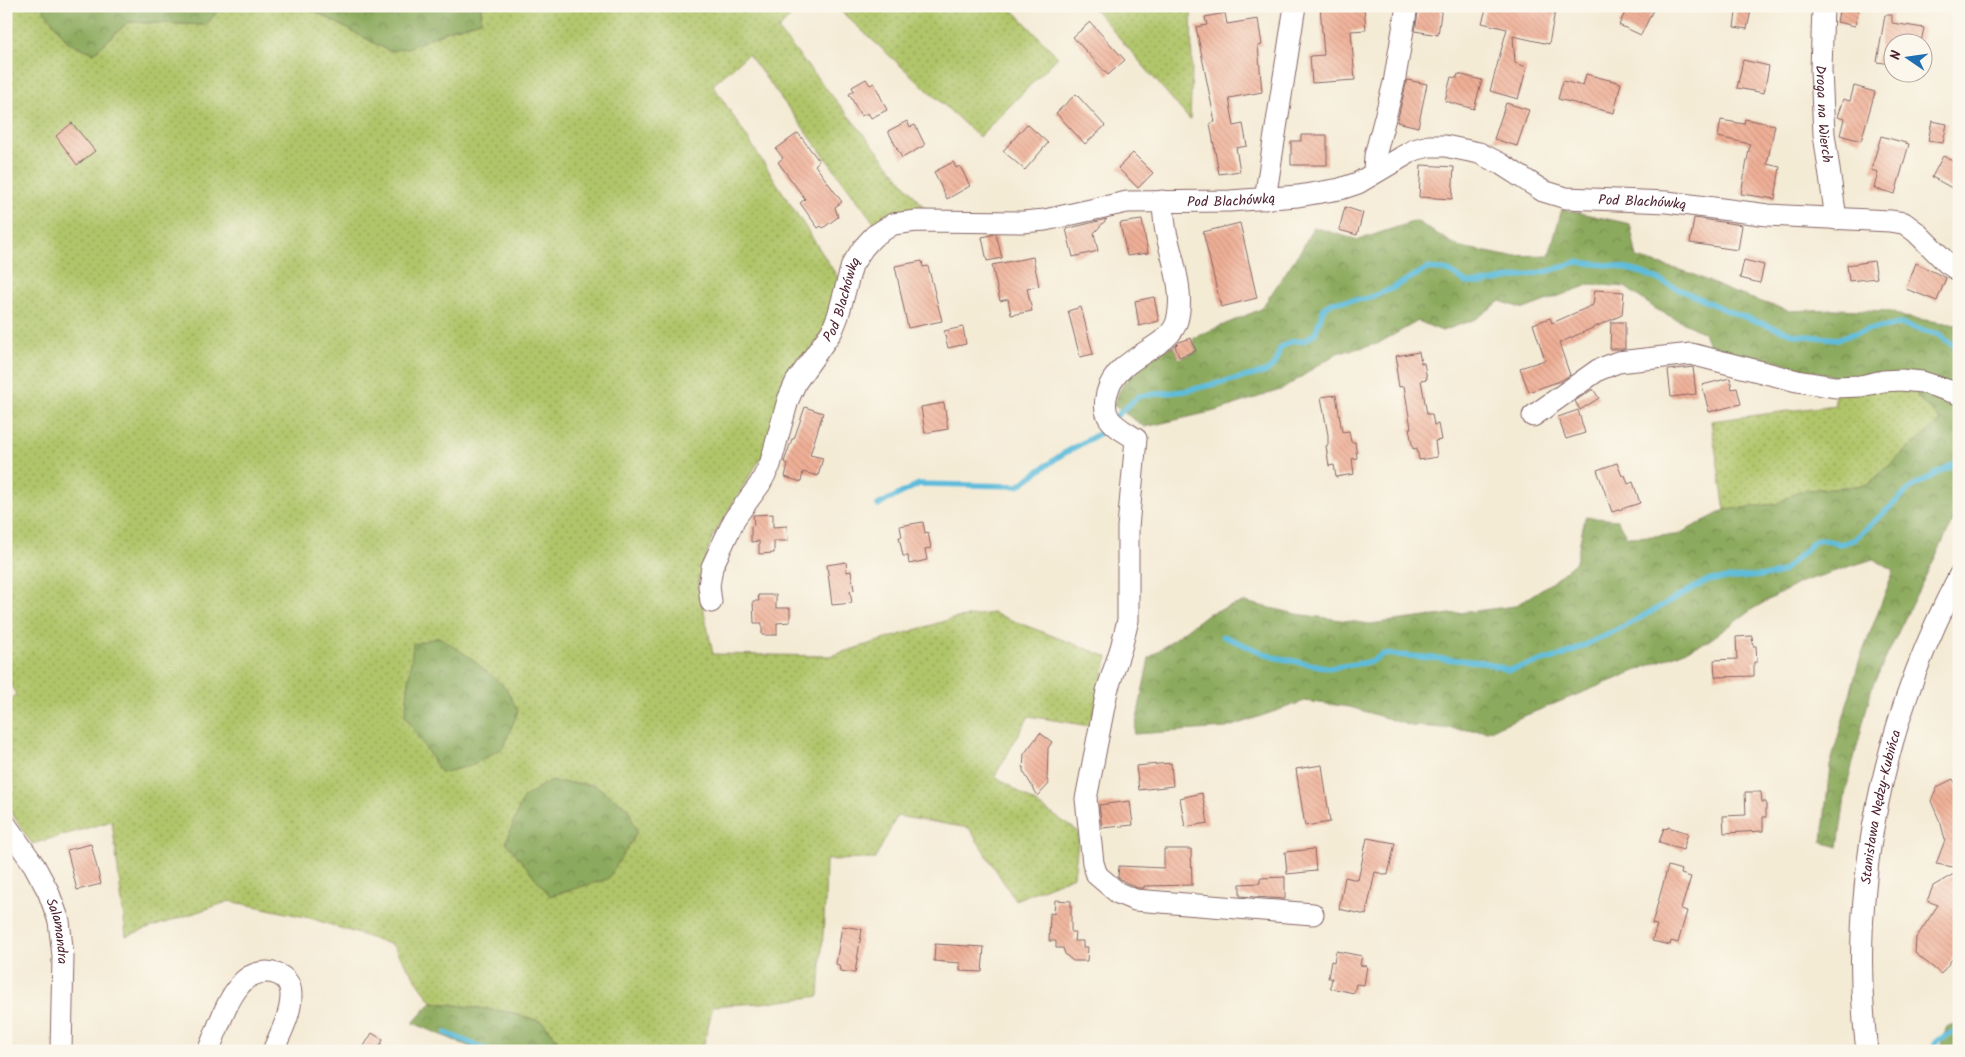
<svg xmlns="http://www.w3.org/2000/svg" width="1965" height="1057" font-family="Kalam,sans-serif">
<defs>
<pattern id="grass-dots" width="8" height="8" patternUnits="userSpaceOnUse" patternTransform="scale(1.25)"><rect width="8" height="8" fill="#b0c569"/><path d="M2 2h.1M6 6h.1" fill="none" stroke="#919f57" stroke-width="1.8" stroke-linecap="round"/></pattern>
<pattern id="forest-crowns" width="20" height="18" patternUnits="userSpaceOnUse" patternTransform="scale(1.25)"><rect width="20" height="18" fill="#8caa5d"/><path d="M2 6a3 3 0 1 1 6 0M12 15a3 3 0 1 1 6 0" fill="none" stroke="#748a4d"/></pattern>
<pattern id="building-back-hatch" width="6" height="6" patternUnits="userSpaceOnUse" patternTransform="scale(1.25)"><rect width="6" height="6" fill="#efaf96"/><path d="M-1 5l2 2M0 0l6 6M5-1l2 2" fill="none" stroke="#ce9681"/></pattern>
</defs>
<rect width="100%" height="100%" fill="#fbf7ec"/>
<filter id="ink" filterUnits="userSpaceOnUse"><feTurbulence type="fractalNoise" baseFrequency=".02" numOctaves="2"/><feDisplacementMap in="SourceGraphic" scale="10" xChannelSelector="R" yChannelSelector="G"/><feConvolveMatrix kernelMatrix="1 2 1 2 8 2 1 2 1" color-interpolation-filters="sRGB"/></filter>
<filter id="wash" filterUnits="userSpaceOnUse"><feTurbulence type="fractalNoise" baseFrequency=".0096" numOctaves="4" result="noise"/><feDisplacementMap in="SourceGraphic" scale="20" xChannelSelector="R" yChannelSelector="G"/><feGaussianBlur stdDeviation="1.12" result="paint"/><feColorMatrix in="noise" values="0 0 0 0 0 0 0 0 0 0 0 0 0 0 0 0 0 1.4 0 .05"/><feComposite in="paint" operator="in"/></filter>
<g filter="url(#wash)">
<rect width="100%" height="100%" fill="#f4ebd5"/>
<g fill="url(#grass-dots)" stroke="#7d724a">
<path d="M6,6H41L68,42L94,53L128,22L206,25L222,6H305L389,51L449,30L481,21V6H800L778,30L926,210L901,212L875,224L748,54L713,85L839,279L827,322L762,456L712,538L698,583L713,654L830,656L951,619L993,613L1108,657L1090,726L1029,716L995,776L1079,832L1074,876L1015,900L969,828L897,816L875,859L826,860L825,903L819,996L774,1002L713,1006L702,1051H566L543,1022L509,1012L432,1002L392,945L310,918L230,901L126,936L112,821L32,844L6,805V702L16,695L6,674Z"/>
<path d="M835,6H1009L1058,57L979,137Z"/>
<path d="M1092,6H1191L1192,69L1190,120Z"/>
<path d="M1911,374L1918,398L1942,420L1867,485L1799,491L1776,504L1725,510L1711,421L1835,405L1834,391Z"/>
</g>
<g fill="url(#forest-crowns)" stroke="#6b6444">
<path d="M41,6H222L206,25L128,22L94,53L68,42Z"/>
<path d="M305,6H481V21L449,30L408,48L389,51Z"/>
<path d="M1562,209L1630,224L1637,258L1690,273L1732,292L1789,311L1835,309L1891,311L1904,317L1959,325V510L1916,595L1872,687L1846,790L1838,847L1822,842L1830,766L1859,662L1894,570L1873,559L1801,582L1754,608L1707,642L1487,731L1412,726L1350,707L1305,701L1226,728L1134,734L1149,658L1207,614L1244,602L1297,614L1370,624L1515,606L1551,583L1576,562L1585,517L1617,520L1627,537L1677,535L1725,510L1776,504L1799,491L1867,485L1941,420L1918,398L1911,374L1837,377L1766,358L1712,351L1704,333L1656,309L1625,287L1591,284L1524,309L1500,301L1476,319L1442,331L1418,321L1377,344L1337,353L1283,389L1219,410L1145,427L1113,405L1123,384L1157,353L1173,346L1179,359L1196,352L1193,338L1261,309L1303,247L1313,227L1358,240L1416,221L1457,246L1506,256L1549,255Z"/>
<path d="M439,637L471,658L506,688L518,711L503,748L470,766L441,773L405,716L413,644Z"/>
<path d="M549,781L595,785L628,808L637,832L608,879L550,896L506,842L523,798Z"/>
<path d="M432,1002L509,1012L543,1022L566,1051H476L468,1046L413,1023Z"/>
<path d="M1959,1023V1051H1939L1947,1026Z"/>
</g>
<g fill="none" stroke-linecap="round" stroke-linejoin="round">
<g stroke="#5dbcdb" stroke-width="5.5">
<path d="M1116,416L1139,396L1185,391L1266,372L1276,363L1280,348L1292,341H1304L1315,333L1324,308L1332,302L1365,299L1391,289L1428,268L1449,271L1467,283H1483L1549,271L1577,262L1615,266L1643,273L1730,312L1796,335L1837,339L1870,329L1901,324L1937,334L1959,349"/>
<path d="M878,505L919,484L1018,486L1061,455L1102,432"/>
<path d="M1223,636L1273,657L1330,668L1370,662L1384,654L1482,662L1509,670L1564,655L1629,624L1708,580L1772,575L1782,572L1815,541L1820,539L1841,544L1855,539L1912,487L1959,461"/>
<path d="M446,1033L490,1051"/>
<path d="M1930,1051L1938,1040L1959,1029"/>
</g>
</g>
<g id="blocks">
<g fill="url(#building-back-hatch)">
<path d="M1320,6H1364L1366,30L1351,31L1355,80L1312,83L1310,56L1324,55Z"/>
<path d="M1419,6H1442L1438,35L1415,31Z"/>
<path d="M1487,6H1531L1555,11L1549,44L1513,36L1515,63L1527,67L1518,99L1490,91L1507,29L1482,23Z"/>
<path d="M1628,6H1655L1641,35L1619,25Z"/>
<path d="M1737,6H1752L1747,29L1734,27Z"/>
<path d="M1840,6H1859L1855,26L1837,22Z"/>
<path d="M1225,13L1227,24L1258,19L1262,45L1258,46L1262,92L1229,98L1234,126L1243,124L1247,146L1236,148L1240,171L1219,174L1210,123L1215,122L1196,27L1207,25L1205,17Z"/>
<path d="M1885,15H1892V23L1924,28L1921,42H1892V64L1877,62Z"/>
<path d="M1090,22L1125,60L1108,75L1073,37Z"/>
<path d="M1743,60L1769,66L1764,93L1737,88Z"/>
<path d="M1458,74L1482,80L1474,109L1445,101L1451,77L1457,78Z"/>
<path d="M1586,74L1621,83L1614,113L1558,99L1563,81L1583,86Z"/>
<path d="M866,79L870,85L874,83L887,110L871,118L868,113L861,116L849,94L854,91L852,87Z"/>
<path d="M1407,80L1427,84L1418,127L1397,122Z"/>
<path d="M1854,86L1875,92L1861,141L1840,135L1844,119L1837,117L1843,99L1850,101Z"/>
<path d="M1076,94L1105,126L1085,144L1056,113Z"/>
<path d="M1506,103L1529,110L1517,146L1494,139Z"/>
<path d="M1745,119L1775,125L1767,164L1780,167L1775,199L1741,194L1750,144L1718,137L1721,120L1744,124Z"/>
<path d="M907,121L910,127L915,125L925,145L902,158L888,131Z"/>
<path d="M1932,121L1947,124L1943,143L1928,141Z"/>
<path d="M72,123L95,151L77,165L56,136Z"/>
<path d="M1027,124L1048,143L1025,170L1003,151Z"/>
<path d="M798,133L819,161L815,165L842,202L835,207L838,217L823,228L821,226L818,228L800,203L805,199L778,162L783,158L776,149Z"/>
<path d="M1301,135H1327V165H1291V141H1301Z"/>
<path d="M1881,136L1909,144L1895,194L1874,188L1878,172L1871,170Z"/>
<path d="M1133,153L1153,173L1138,188L1118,168Z"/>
<path d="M1943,156L1959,164V192L1932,177Z"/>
<path d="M953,162L956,168L960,166L970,186L947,199L934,172Z"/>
<path d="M1421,165L1454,167L1452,199L1419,197Z"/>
<path d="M1345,207L1363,213L1357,235L1339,230Z"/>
<path d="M1694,218L1742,225L1738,250L1690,243Z"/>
<path d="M1107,219L1094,233L1098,251L1073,257L1066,229Z"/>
<path d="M1142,220L1148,253L1127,256L1120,223Z"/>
<path d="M1240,223L1257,298L1221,307L1203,232Z"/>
<path d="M996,234L1002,258L987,261L982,237Z"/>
<path d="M1033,257L1039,286L1027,288L1032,311L1011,315L1008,299L1000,301L992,265Z"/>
<path d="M1744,260L1764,265L1760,283L1740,278Z"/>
<path d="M922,261L923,267L928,266L942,321L908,328L895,266Z"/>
<path d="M1874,261L1877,278L1849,281L1847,265Z"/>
<path d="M1916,263L1946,278L1937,301L1906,289Z"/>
<path d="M1595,290L1624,292L1622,315L1559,343L1570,375L1560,381L1529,392L1520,368L1545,360L1533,324L1550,318L1552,323L1593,305Z"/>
<path d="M1154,297L1159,321L1139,326L1135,301Z"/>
<path d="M1081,307L1093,354L1080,357L1068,311Z"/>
<path d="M1611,322H1625V349H1610Z"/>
<path d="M963,327L966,344L948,348L944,331Z"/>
<path d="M1191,338L1196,351L1179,357L1175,346L1179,342Z"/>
<path d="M1419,352L1421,363H1424L1427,379L1421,380L1427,414H1432L1434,425L1438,424L1441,440L1435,441L1437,457L1419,460L1417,448L1413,449L1409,428H1411L1404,386L1399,387L1396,367L1398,366L1396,356Z"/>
<path d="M1693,367L1696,394L1671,397L1668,370Z"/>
<path d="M1730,378L1732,389L1737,388L1741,404L1709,412L1702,385Z"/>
<path d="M1593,389L1599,398L1580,410L1575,401Z"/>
<path d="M1336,395L1342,432L1349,431L1351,442H1355L1357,458L1352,459L1354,474L1336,477L1334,465L1329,466L1326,446L1328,445V435L1321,397Z"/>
<path d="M944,403L948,429L925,433L921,407Z"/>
<path d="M805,407L823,413L810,455L823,458L818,476L803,472L801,482L785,477L788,464L784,462L792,439H794Z"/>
<path d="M1578,410L1585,433L1566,439L1558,417Z"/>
<path d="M1617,463L1622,476L1625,475L1628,484L1633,482L1640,503L1612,512L1597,470Z"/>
<path d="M773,514V527L787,526L788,541H774V553L759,554V541L751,542V526L754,525L753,515Z"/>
<path d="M923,522L925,533L928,532L931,548L925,549L927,560L909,564L908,556H903L899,537H902L900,526Z"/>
<path d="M846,562L847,572L851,571L854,590L850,591L852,603L832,605L827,565Z"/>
<path d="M758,595H776V608H790V622L777,623V635H762V623H754L753,601H759Z"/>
<path d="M1752,636L1753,646H1756L1757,662H1754V676L1715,677L1714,660L1737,659L1736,637Z"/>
<path d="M1040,733L1052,742L1048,748L1047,780L1049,784L1038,796L1023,771L1024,754Z"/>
<path d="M1171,763L1173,786L1139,790L1136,766Z"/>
<path d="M1322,765L1330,822L1305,826L1296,769Z"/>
<path d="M1953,779L1959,791V868L1936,864L1945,840L1941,824L1931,801L1937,787Z"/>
<path d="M1745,792H1761L1762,802H1766V817H1763V831L1724,833L1723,816L1746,815Z"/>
<path d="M1202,793L1208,823L1185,827L1180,798Z"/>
<path d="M1130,801L1133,825L1102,828L1099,805Z"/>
<path d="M1668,827L1688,833L1683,850L1659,843L1664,828L1667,829Z"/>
<path d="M1367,838L1395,843L1388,875L1375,872L1366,915L1339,909L1345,877L1358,880Z"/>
<path d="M91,844L101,884L77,890L67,850Z"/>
<path d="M1164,849H1191L1192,885L1144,886V888H1138L1125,882L1118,877L1119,866L1164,868Z"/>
<path d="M1314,849L1316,871L1287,874L1285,852Z"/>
<path d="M1668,866L1682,870L1681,874L1691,877L1681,909L1687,911L1678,943L1671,941L1670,945L1652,941L1657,925L1652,924Z"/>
<path d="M1959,871V950L1941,974L1915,953L1916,938L1938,905L1927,901L1933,886Z"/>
<path d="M1285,877V899L1240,896V884L1260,883V878Z"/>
<path d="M1055,900L1071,901V932H1075L1074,941H1083V947H1088L1087,961H1073L1065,954L1063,948H1056V941H1049L1050,913L1054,914Z"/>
<path d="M842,926L862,929L855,973L840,971L839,965L836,964Z"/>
<path d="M935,944L984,947L982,972L960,971V963L934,961Z"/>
<path d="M1336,951L1362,956L1360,965L1367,966L1364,985L1356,984L1354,993L1330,988L1332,978H1328L1331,961L1334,962Z"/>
<path d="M372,1033L383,1040L377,1051H361Z"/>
</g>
</g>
</g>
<g filter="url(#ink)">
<use href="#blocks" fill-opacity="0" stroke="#866666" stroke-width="1"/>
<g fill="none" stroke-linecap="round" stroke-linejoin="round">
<g stroke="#866666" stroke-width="23">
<g id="minor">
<path id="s1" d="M1823,6L1821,70L1824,134L1836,219"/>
<path d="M1374,172L1375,156L1394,83L1407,6"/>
<path d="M1265,199L1295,6"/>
<path d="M1162,201C1164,211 1164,222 1166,232C1172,260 1185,292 1177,321C1169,350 1117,355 1107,393C1100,420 1116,426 1136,439L1128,527V620L1121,648L1107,691L1086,799L1093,863L1097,875L1118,893L1135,900L1313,914"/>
<path d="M1533,416L1598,370L1618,362L1691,354L1797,381L1835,387L1861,386L1883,381L1901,380L1922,382L1959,394"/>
<path id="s2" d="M711,602L709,586L712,567L735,518L760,484L770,465L788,400L796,382L832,331L838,316L852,265L863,248L874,236L893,224L917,221L1023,222L1045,220L1127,202L1230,201L1298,196L1340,189L1358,183L1414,150L1429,146H1445L1479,153L1501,164L1543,191L1566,198L1667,202L1768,215L1890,221L1904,223L1916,232L1947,263L1959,271"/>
<path id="s3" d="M6,825L34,865L48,891L59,921L63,956L61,1051"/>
<path d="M208,1051C218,1029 225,1003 240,985C255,965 292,968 291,996C291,1015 280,1034 273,1051"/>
<path id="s4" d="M1867,1051C1847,888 1883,721 1959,576"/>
</g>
</g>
<use href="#minor" stroke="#fff" stroke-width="21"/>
</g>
</g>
<g text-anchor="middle" stroke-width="4" stroke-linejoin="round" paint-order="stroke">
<g font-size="14" fill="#4a1f2b" stroke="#fbf7ec">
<text dy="5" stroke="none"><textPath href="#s1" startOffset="108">Droga na Wierch</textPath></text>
<text dy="5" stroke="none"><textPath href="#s2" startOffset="771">Pod Blachówką</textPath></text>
<text dy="5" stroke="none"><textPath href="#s2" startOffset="1206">Pod Blachówką</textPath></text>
<text dy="5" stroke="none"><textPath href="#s2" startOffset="336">Pod Blachówką</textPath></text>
<text dy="5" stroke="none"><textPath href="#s4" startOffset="246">Stanisława Nędzy-Kubińca</textPath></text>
<text dy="5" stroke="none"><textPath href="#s3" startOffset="120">Salamandra</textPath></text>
</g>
</g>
<rect width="1965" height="1057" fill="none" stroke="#fbf7ec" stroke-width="25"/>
<g transform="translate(1908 58) rotate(283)"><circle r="24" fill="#fbf7ec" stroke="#b4a19f"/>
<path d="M0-4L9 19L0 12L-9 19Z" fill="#1f6fb2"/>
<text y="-8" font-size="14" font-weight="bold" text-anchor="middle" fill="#4a1f2b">N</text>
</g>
</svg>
